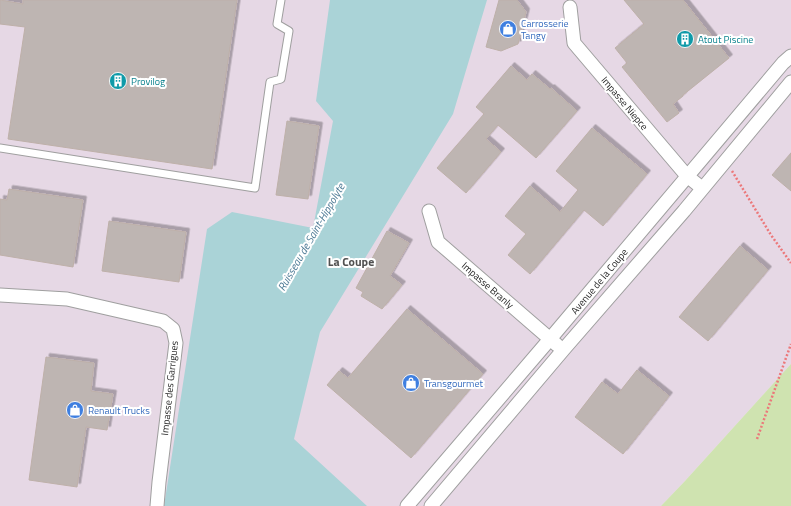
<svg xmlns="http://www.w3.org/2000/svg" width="791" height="506" font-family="'Titillium Web',sans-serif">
<defs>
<filter id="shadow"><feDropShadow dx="3.5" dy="-3.5" stdDeviation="0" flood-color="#0004"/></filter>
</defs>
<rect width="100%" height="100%" fill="#eeeae5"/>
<path fill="#e6d8e5" d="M0,0H791V364L685,481L661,506H0Z"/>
<path fill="#cfe3b0" d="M791,364V506H661L685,481Z"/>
<path fill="#aad3d7" d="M330,0H487L453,114L320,332L294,439L367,506H164L207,229L232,212L313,228L333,121L316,101Z"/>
<g fill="#beb5b2" stroke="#beb0a9" filter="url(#shadow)">
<path d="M0,0L23,4V0H237L212,169L8,139L25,27L0,24Z"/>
<path d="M499,0H517L526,12L518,44L501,51L486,47Z"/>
<path d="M624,0H683L729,58L683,95V96L673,104L679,113L667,122L622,67L627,63L615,48L644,24Z"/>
<path d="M511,66L527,80L532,74L550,89L551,88L577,111L536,158L498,125L486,139L501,152L466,193L437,168L484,114L476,107Z"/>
<path d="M287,121L319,126L308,199L276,195Z"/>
<path d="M592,128L647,174L603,226L584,210L530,274L508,255L526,234L505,216L530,186L560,212L578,190L556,171Z"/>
<path d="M791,153V191L772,175Z"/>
<path d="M9,189L83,200L73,267L0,255V199L7,200Z"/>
<path d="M109,221L186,232L179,282L102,271Z"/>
<path d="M387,231L409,243L390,276L402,285L382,309L361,296L363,292L356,288Z"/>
<path d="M740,246L768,270L708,341L679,317Z"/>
<path d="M407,309L483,374L411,458L327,385L339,371L348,378Z"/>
<path d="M46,357L94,363L91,391L113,394L107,430L86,427L77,487L29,480Z"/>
<path d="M637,370L669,396L623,454L575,417L602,382L618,394Z"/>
</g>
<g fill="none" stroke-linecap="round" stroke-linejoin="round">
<g stroke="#9f9f9f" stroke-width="9">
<path id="lane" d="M0,148L255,188L270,82L281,79L289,31L277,24L281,0"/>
</g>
<g stroke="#9f9f9f" stroke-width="15">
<g id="street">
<path d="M570,7L574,43L687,176L702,188"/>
<path d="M429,211L438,242L557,345"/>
<path d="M0,295L67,299L163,321L173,329L176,343L159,482L157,506"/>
<path d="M407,506L550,339L783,63L791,56"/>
<path d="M431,506L564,349L684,211L791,82"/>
</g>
</g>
<g stroke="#ec787a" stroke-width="2.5" stroke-dasharray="2 2" stroke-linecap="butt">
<path d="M732,171L771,235L791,263"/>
<path d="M757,439L791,344"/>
</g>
<use href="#lane" stroke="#fff" stroke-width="7"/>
<use href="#street" stroke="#fff" stroke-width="13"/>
</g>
<defs>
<g id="shop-disc" transform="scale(0.9)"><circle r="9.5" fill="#3f7fe0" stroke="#fff"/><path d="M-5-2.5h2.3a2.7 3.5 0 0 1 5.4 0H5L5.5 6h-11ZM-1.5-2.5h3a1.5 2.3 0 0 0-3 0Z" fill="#fff"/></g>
<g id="building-disc" transform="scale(0.9)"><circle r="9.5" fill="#0f9aa8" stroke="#fff"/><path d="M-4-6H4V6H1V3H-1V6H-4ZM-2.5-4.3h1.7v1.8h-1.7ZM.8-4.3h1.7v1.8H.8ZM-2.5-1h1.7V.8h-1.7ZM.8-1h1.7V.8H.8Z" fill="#fff"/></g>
</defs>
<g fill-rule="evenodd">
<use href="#shop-disc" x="508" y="29"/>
<use href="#building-disc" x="685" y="39"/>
<use href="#building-disc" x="118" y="81"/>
<use href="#shop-disc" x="411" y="383"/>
<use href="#shop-disc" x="75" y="410"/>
</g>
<g text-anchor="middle" stroke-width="4" stroke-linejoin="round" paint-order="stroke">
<g font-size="10" fill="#366cbe" stroke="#fff" text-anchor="start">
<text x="521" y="27">Carrosserie<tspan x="521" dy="12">Tangy</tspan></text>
<text x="424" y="387">Transgourmet</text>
<text x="88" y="414">Renault Trucks</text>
</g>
<g font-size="10" fill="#0d838f" stroke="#fff" text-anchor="start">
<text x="698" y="43">Atout Piscine</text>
<text x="131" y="85">Provilog</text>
</g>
<g font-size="10" fill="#1e1e1e" stroke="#fff">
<text transform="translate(625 103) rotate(50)" y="4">Impasse Niepce</text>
<text transform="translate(599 281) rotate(-50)" y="4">Avenue de la Coupe</text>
<text transform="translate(488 285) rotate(41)" y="4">Impasse Branly</text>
<text transform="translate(169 388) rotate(-84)" y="4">Impasse des Garrigues</text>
</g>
<g font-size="11" font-style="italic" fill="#4d7a95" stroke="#fff">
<text transform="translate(311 237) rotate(-60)" y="4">Ruisseau de Saint-Hippolyte</text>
</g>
<g font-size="12" font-weight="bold" fill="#515151" stroke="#fff">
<text x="351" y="266">La Coupe</text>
</g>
</g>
</svg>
